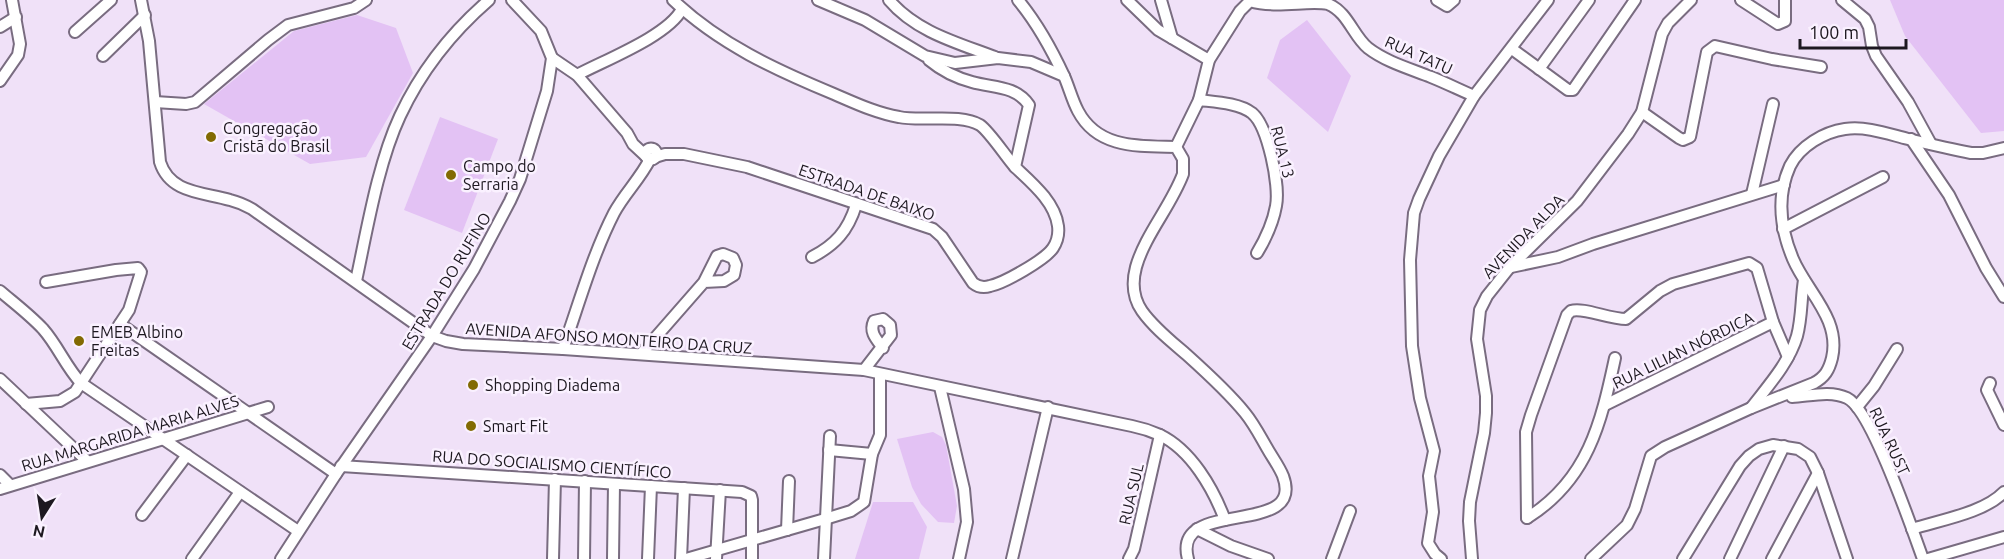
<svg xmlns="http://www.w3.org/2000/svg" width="2004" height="559" font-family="Ubuntu,sans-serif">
<rect width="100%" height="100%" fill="#f0e1f8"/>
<g fill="#e3c2f4">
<path d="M1890,0H2004V131L1981,133L1905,36Z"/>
<path d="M357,15L396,28L413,73L366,157L310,164L204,104L294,31Z"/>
<path d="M1307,20L1351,76L1328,132L1267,78L1280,40Z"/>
<path d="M440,117L498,139L462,233L404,210Z"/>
<path d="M933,432L942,437L946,445L957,506L954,523L938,522L921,504L912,487L897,439Z"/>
<path d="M873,502H913L927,527L919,559H855Z"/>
</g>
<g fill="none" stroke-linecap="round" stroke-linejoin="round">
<g stroke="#796c80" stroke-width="14">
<g id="minor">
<path d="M141,0L149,41L160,162C170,194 204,192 230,200C238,202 245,205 252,209L432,336L446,341L463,344L563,349L864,370L1132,426C1142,428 1151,431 1160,435C1191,450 1213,488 1225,520"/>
<path d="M673,0C719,44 776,70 834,94C855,103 876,113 899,117C922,122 960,113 980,125C990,132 1006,157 1015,167"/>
<path d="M818,0L865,20L925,56L955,63L998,58L1031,62L1064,76C1069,87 1072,100 1078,111C1098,149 1139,146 1176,147L1183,159V174C1171,206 1145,235 1136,267C1132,282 1133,298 1142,311C1154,328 1172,342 1187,355C1207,373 1229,393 1245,413C1254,424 1260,436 1267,448C1272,457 1279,466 1283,476C1306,539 1171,496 1188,559"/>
<path d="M889,0C916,32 958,43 995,57"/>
<path d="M1018,0C1038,24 1051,48 1064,76"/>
<path d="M1127,0L1158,30L1209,60"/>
<path d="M1161,0L1172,38"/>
<path d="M1437,0L1447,6L1454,0"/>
<path d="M1741,0L1778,24L1785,21V0"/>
<path d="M1842,0L1865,19L1869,27L1872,46L1876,56L1908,102L1931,144"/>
<path d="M0,27L16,17"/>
<path d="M75,32L111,0"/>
<path d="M1512,49L1568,90H1573L1635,0"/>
<path d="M103,56L145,15"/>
<path d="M552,58L577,75L627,133L633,144L647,157"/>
<path d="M1539,69L1589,0"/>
<path d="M577,75C605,60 668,36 682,9"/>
<path d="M0,81L18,55L20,44L12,0"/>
<path d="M1199,100C1215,102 1239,103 1252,113C1268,126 1280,186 1276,206C1273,223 1266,238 1257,253"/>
<path d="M155,102L186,104L195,102L268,40L288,25L354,8L366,0"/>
<path d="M1642,112L1679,138L1683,140L1690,137L1707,52L1715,46L1772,59L1821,67"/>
<path d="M1911,139L1949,195L1986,268L2004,297"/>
<path d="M1176,147L1199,100L1209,60L1240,11L1250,1C1276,9 1308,0 1328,4C1348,12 1353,36 1368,48C1386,62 1411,69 1431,77C1446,83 1460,90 1474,96"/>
<circle cx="651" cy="154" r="5.5"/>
<path d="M655,157L665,154H684L747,167L933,229L942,237L973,283C978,287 984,288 990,286C1004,283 1045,260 1053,248C1057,242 1059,234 1058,226C1055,202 1032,183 1015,167L1029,105C1015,85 993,88 972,82C957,78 941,70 929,60"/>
<path d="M1752,194L1773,104"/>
<path d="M1783,229L1883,177"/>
<path d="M812,257C835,245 848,231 856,205"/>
<path d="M1511,267L1558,257L1593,244L1784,185"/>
<path d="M356,281C367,230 378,163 400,116C421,71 452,32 489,0"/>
<path d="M0,291C14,303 30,315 43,329C58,346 66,367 81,383L298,531"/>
<path d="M120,324L336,474"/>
<path d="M563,349C579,304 592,256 614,213C624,194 640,179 650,159"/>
<path d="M641,354L704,282L717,256L723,254L733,258L736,265L734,275L724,281L704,282"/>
<path d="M864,370L891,335L890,325L883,319L874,321C869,332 876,339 883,348"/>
<path d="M0,379L87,461"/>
<path d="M1990,383L1987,390L2004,425"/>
<path d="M940,387L964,489L967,522L959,559"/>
<path d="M1792,397C1810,396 1830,390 1847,398C1872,410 1912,529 1923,559"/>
<path d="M26,404L60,401L75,392L129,310L141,272L138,268L116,270L46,282"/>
<path d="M1605,405L1773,322"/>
<path d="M1857,407L1874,386L1897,349"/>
<path d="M1751,408C1768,386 1789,363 1797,336C1802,318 1801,298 1804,280"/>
<path d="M829,450L872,454"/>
<path d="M341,466L742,492L751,496L752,500V559"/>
<path d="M0,475L10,485"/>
<path d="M0,489L268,407"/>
<path d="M142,515L187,455"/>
<path d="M1527,518L1526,432L1531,415L1567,315L1571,311C1583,307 1609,319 1626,319L1660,291L1673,284L1749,263L1757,268L1773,322L1788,357"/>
<path d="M1527,518C1588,480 1601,423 1615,358"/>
<path d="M1197,529L1231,546L1268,559"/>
<path d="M1912,529C1940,520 1984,513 2004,492"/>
<path d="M787,530L789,481"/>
<path d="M192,559L240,492"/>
<path d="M281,559L336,474L432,336L474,269L510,201L520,179L547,91L552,58L541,31L512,0"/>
<path d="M553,559L555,479"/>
<path d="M584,559L585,481"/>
<path d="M613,559L614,484"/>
<path d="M648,559L651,486"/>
<path d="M681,559L684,488"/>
<path d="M686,559L825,519L851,511L864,502L872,454L880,435V374"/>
<path d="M716,559L720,490"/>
<path d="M824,559L830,436"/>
<path d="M1012,559L1048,407"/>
<path d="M1129,559L1134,549L1160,435"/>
<path d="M1332,559L1350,511"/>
<path d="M1441,559L1435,554L1428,543L1433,512L1429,476L1434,451L1420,398L1412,346L1410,260L1414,213L1419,199L1439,156L1474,96L1548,0"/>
<path d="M1472,559L1469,521L1470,502L1484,433L1486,413V396L1477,339L1480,310L1487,296L1510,267L1577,201L1628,134L1642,112L1662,34L1668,23L1691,0"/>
<path d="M1591,559L1627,525L1635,509L1651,456L1665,447L1751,408L1814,383C1825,377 1829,370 1832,358C1841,319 1807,292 1793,259C1780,228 1776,197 1790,166C1800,146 1824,132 1845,129C1867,126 1888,134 1908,139C1929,144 1950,149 1971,153H1983L2004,148"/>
<path d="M1683,559L1740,466L1749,456L1759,449L1773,445L1798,449L1810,457L1818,473L1847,559"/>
<path d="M1730,559L1784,446"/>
<path d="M1772,559L1818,473"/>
<path d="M1928,559L2004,537"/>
</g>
</g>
<use href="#minor" stroke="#fff" stroke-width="10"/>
</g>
<g fill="#826a03" stroke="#faf1ff" stroke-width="2">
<circle cx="211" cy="137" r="6"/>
<circle cx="451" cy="175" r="6"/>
<circle cx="79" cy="341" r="6"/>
<circle cx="473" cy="385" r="6"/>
<circle cx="471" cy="426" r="6"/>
</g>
<g text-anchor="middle" stroke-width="5" stroke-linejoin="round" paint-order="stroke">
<g font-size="16" fill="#1d1820" stroke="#faf1ff">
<text transform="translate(1419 55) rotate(24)" y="6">RUA TATU</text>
<text transform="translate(1283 152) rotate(76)" y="6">RUA 13</text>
<text transform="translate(867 192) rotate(19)" y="6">ESTRADA DE BAIXO</text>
<text transform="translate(1523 236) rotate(-46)" y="6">AVENIDA ALDA</text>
<text transform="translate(446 281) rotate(-59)" y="6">ESTRADA DO RUFINO</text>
<text transform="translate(609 338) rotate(4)" y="6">AVENIDA AFONSO MONTEIRO DA CRUZ</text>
<text transform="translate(1683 350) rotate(-26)" y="6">RUA LILIAN NÓRDICA</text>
<text transform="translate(130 433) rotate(-17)" y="6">RUA MARGARIDA MARIA ALVES</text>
<text transform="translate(1890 441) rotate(65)" y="6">RUA RUST</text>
<text transform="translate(552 464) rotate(4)" y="6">RUA DO SOCIALISMO CIENTÍFICO</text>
<text transform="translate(1131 494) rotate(-77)" y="6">RUA SUL</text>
</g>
<g font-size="16" fill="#1d1820" stroke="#faf1ff" text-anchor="start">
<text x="223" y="134">Congregação<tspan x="223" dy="18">Cristã do Brasil</tspan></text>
<text x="463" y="172">Campo do<tspan x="463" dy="18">Serraria</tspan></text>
<text x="91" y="338">EMEB Albino<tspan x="91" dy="18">Freitas</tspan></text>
<text x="485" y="391">Shopping Diadema</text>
<text x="483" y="432">Smart Fit</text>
</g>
</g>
<g transform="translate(42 517) rotate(192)" stroke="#faf1ff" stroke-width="4.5" paint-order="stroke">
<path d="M0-4.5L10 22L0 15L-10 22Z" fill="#1d1820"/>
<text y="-9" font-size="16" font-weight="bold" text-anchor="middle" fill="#1d1820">N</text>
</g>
<path d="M1800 39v9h106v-9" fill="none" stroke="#1d1820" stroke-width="3"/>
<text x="1809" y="39" font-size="18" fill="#1d1820" stroke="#faf1ff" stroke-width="4.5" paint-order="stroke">100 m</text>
</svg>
